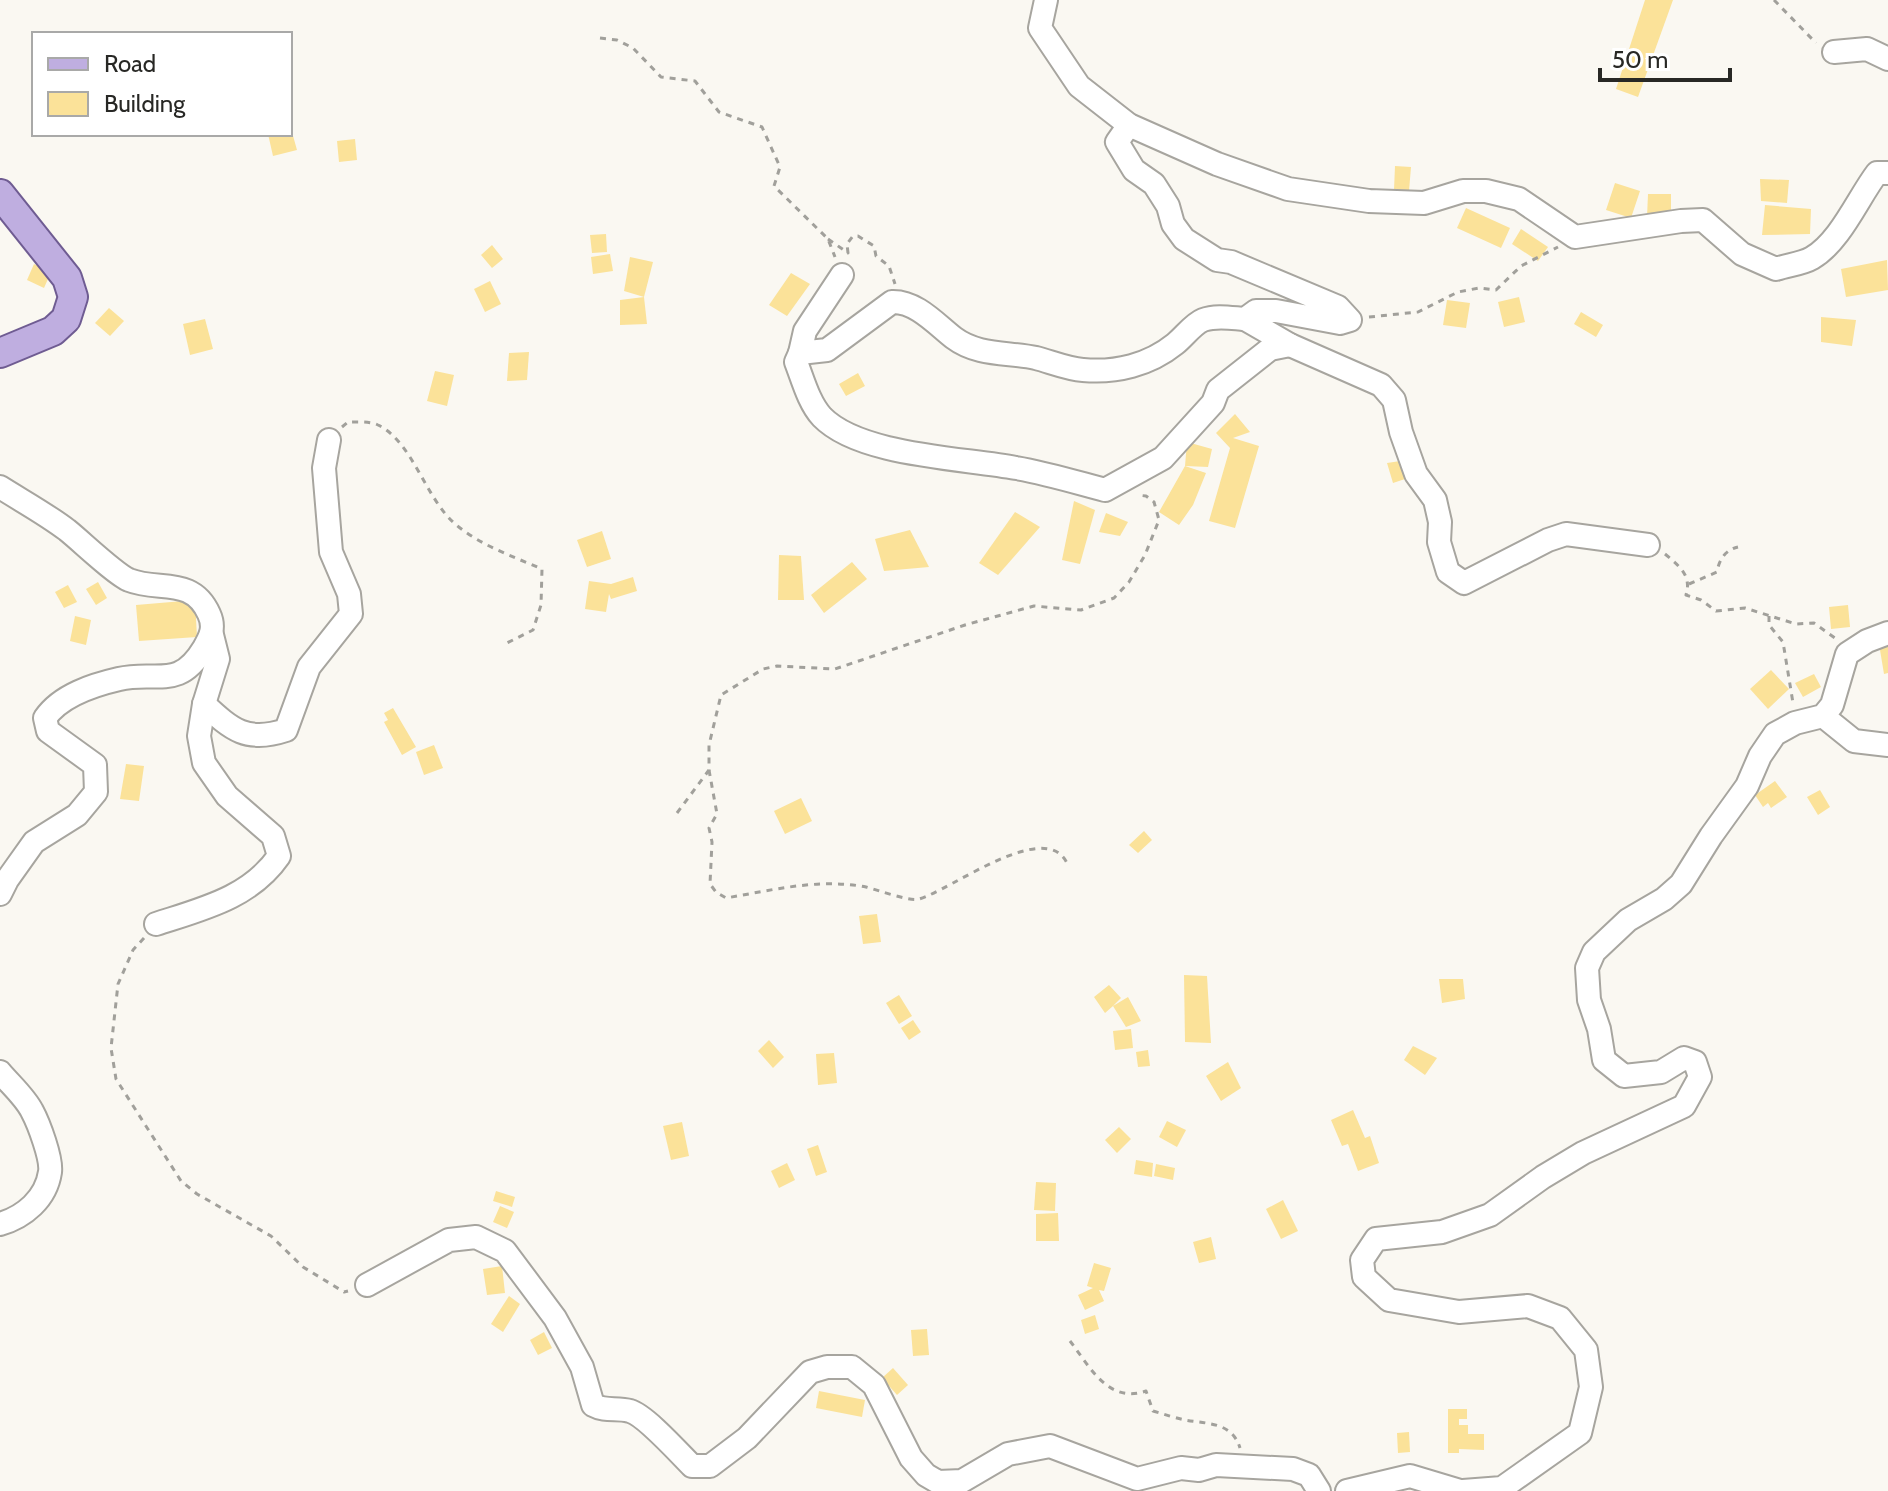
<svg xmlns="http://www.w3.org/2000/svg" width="1888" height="1491" font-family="Cabin,sans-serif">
<rect width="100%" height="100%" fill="#faf8f2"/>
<g fill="#fbe299">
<path d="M1645,0H1673L1638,97L1616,89Z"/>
<path d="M290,125L297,150L273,156L268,134H290Z"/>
<path d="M355,139L357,160L339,162L337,141Z"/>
<path d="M1395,166L1411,167L1409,191L1394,190Z"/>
<path d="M1760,179L1789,180L1787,203L1761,201Z"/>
<path d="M1615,183L1640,191L1631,218L1606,210Z"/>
<path d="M1648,194H1671V217H1647Z"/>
<path d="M1765,205L1811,209L1810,234L1762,235Z"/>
<path d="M1466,208L1510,228L1501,248L1457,228Z"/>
<path d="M1521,229L1548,247L1538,261L1512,244Z"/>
<path d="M606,234L607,252L592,253L590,235Z"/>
<path d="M492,245L503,259L492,268L481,255Z"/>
<path d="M610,254L613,271L593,274L591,257Z"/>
<path d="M630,257L653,262L644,297L624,291Z"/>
<path d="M1887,260L1888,290L1846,297L1841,269Z"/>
<path d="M34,264L51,272L44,288L27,280Z"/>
<path d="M791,273L810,284L787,316L769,305Z"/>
<path d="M490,281L501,304L485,312L474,289Z"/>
<path d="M644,297L647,324L620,325V300Z"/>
<path d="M1519,297L1525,322L1504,327L1498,302Z"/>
<path d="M1447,300L1470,303L1466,328L1443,325Z"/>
<path d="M109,308L124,321L110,336L95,323Z"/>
<path d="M1581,312L1603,325L1596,337L1574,324Z"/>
<path d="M1821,317L1856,320L1852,346L1821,342Z"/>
<path d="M205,319L213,349L190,355L183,324Z"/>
<path d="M529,352L527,380L507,381L509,353Z"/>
<path d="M435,371L454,375L447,406L427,401Z"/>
<path d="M858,373L865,386L846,396L839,384Z"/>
<path d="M1235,414L1250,432L1233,438L1259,446L1235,528L1209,521L1230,448L1216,433Z"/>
<path d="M1187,442L1212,449L1208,467L1185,466L1206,473L1193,505L1179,525L1159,512L1185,466Z"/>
<path d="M1407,460L1411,477L1393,483L1387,463Z"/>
<path d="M1074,501L1095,510L1080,564L1062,560Z"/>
<path d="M1015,512L1040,527L998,575L979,563Z"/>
<path d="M1106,513L1128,522L1120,536L1099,532Z"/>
<path d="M910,530L929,567L884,571L875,539Z"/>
<path d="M602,531L611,559L587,567L577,540Z"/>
<path d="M779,555L801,556L804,600H778Z"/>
<path d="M852,562L867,579L824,613L811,595Z"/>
<path d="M633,577L637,591L611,599L609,594L606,612L585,609L589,581L611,584Z"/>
<path d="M98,582L107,598L96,605L86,589Z"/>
<path d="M68,585L77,602L64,608L55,592Z"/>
<path d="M195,600L197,637L139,641L136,605Z"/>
<path d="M1848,605L1850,627L1831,629L1829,607Z"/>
<path d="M75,616L91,620L86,645L70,641Z"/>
<path d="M1888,643V673L1884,674L1879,644Z"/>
<path d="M1771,670L1789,689L1768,709L1750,689Z"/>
<path d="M1814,674L1821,687L1803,697L1795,683Z"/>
<path d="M393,708L416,747L402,755L384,722L388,720L384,713Z"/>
<path d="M434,745L443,768L424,775L416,752Z"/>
<path d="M126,764L144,766L139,801L120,799Z"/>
<path d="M1775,781L1787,797L1771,808L1768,803L1763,807L1755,795Z"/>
<path d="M1820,790L1830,807L1818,815L1807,797Z"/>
<path d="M801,798L812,821L785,834L774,811Z"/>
<path d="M1144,831L1152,840L1138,853L1129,845Z"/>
<path d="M877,914L881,942L863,944L859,916Z"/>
<path d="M1184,975L1207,976L1211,1043L1185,1042Z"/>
<path d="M1439,979H1463L1465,999L1442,1003Z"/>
<path d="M1109,985L1121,998L1113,1006L1128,997L1141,1021L1126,1027L1113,1006L1105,1013L1094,997Z"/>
<path d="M899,995L912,1016L899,1024L886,1003Z"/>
<path d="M913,1020L921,1032L909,1040L901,1028Z"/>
<path d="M1131,1029L1133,1048L1115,1050L1113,1031Z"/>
<path d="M769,1040L784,1057L773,1068L758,1051Z"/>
<path d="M1413,1046L1437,1058L1425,1075L1404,1060Z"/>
<path d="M1148,1050L1150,1066L1138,1067L1136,1052Z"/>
<path d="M834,1053L837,1083L818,1085L816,1054Z"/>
<path d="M1228,1062L1241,1088L1221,1101L1206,1076Z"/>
<path d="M1353,1110L1365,1138L1370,1136L1379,1163L1358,1171L1348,1144L1342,1146L1331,1120Z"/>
<path d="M1167,1121L1186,1130L1177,1147L1159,1137Z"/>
<path d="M682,1122L689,1156L671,1160L663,1126Z"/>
<path d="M1119,1127L1131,1139L1117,1153L1105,1140Z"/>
<path d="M818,1145L827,1172L816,1176L807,1149Z"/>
<path d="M1136,1160L1153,1163L1152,1177L1134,1174Z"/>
<path d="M787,1163L795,1180L779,1188L771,1171Z"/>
<path d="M1156,1164L1175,1168L1173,1180L1154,1176Z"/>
<path d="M1036,1182L1056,1183L1055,1211L1034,1210Z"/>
<path d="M496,1191L515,1197L512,1207L493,1201Z"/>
<path d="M1283,1200L1298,1231L1281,1239L1266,1209Z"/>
<path d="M500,1206L514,1212L507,1228L493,1222Z"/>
<path d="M1058,1213L1059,1241H1036V1214Z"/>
<path d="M1211,1237L1216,1259L1199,1263L1193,1242Z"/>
<path d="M1094,1263L1111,1268L1104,1291L1099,1290L1104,1301L1085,1310L1078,1295L1093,1288L1087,1286Z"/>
<path d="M502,1266L505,1293L487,1295L483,1269Z"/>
<path d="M509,1296L520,1304L503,1332L491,1324Z"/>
<path d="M1095,1315L1099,1329L1085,1334L1081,1320Z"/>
<path d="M927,1329L929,1355L913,1356L911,1330Z"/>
<path d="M544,1332L552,1348L538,1355L530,1340Z"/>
<path d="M893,1368L908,1385L897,1395L882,1378Z"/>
<path d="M819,1391L865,1400L862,1417L816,1408Z"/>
<path d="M1448,1409H1467V1419H1459V1425H1468V1434H1484V1450L1459,1449V1453H1448Z"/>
<path d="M1409,1432L1410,1452L1398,1453L1397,1433Z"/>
</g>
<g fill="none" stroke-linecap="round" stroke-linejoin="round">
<g stroke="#a7a59f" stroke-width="26">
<g id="minor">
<path d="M1046,0L1040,28L1079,86L1129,125L1217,164L1288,189L1369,201L1424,203L1463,191H1486L1519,199L1575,237L1681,221L1703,220L1742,254L1776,269C1787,265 1802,264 1812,258C1840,242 1858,198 1877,173H1888"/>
<path d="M1834,52L1867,49L1888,59"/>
<path d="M842,275L805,331L800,353L827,350L892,302C916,301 936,324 954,338C978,356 1008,352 1036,358C1051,362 1068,369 1083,370C1116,373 1149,365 1175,344C1184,337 1193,324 1203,320C1216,315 1231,318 1245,319L1256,311H1276L1340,323L1350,320L1338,307L1231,262L1217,260L1184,239L1173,224L1168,206L1154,184L1134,170L1117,142L1129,125"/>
<path d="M1245,319L1290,345L1381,385L1394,400L1401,432L1416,474L1435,500L1440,522L1439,542L1448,572L1464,583L1548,540L1566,534L1648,545"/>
<path d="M800,353L796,362C803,380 809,403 822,417C860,456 964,458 1016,468C1046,473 1075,482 1105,490L1163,458L1213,403L1218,390L1270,349L1290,345"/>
<path d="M0,487C22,501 46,514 67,530C82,542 115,574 129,580C159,592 192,576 209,614C215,627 211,636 204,648C178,691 157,670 119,679C93,685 61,695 45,718L48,731L95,765L96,792L77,815L34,842L7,880L0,894"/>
<path d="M204,704C232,730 247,743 286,730L309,667L351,614L349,594L331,552L324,468L329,440"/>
<path d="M1823,716L1854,741L1888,745"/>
<path d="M156,924C202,909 250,898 279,856L273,836L227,796L204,763L199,736L204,704L218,659L212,635"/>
<path d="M0,1072C10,1084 25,1097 32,1111C39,1124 52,1159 50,1172C46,1199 24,1217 0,1224"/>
<path d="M367,1285L449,1240L476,1237L505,1251L555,1318L582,1367L593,1405C606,1412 617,1407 630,1411C645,1415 680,1454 692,1466H710L747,1438L810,1372L827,1367H852L874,1385L911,1458L926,1475L938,1482L962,1481L1008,1454L1050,1446L1137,1479L1181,1468L1199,1470L1216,1465L1293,1469L1309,1475L1319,1491"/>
<path d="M1347,1491L1410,1476L1460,1491"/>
<path d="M1463,1491L1502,1488L1580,1433L1591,1387L1586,1350L1560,1318L1528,1306L1459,1312L1389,1300L1364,1277L1362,1260L1376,1239L1442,1232L1490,1215L1543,1177L1583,1153L1684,1106L1700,1077L1695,1062L1684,1058L1661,1072L1624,1076L1604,1060L1599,1029L1589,1000L1587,968L1594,952L1628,920L1664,899L1681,884L1711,836L1747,786L1760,756L1775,734L1795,723L1823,716L1832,705L1847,654L1867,641L1888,633"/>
</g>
</g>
<g stroke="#6f5c92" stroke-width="32">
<path id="major" d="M0,194L67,278L73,297L66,319L53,331L0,353"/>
</g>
<g stroke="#a1a09b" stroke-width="3" stroke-dasharray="6 6" stroke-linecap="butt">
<path d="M1774,0L1816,43"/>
<path d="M600,38L617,40L633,48L661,77L695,81L719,112L762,127L780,167L774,186L828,239L835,257"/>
<path d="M828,239L848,253L847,244L853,236H858L874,246L876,256L889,266L895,284"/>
<path d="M1369,317L1418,312L1458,292L1479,288L1496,290L1521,266L1558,247"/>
<path d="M342,427L348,422C357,422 370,421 378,425C412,441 425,497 454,523C479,545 512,556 542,569L541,605L533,630L503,645"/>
<path d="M1665,554C1679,566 1692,575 1686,595L1701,600L1716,611L1745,608L1796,624L1814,623L1835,638"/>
<path d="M1689,584L1717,572C1719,560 1725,550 1738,547"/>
<path d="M1769,616V625L1783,642L1793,703"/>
<path d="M709,770L717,814L709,828L712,842L710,884L716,892L726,898C773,890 819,878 866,887C878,890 910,902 919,899C951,890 1045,818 1067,863"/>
<path d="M677,813L709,770V745L721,695L763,669L777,666L835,669L965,625L1034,606L1081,610L1114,598L1129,582L1145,555L1159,520L1154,502L1146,496L1137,495"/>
<path d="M144,938L133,950L118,984L111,1048L116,1079L181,1181L197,1194L271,1236L303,1267L344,1292L348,1291"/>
<path d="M1070,1341C1090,1367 1108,1404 1146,1391L1153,1411C1164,1414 1175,1418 1185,1420C1208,1424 1232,1422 1240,1448"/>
</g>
<use href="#minor" stroke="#fff" stroke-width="22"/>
<use href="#major" stroke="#bfaee0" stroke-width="28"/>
</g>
<rect x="32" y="32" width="260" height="104" fill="#ffffff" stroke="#a9a9a8" stroke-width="2"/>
<rect x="48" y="58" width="40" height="12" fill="#bfaee0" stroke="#a9a9a8" stroke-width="2"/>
<text x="104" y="72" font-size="24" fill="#282825">Road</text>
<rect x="48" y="92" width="40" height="24" fill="#fbe299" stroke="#a9a9a8" stroke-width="2"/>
<text x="104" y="112" font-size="24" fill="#282825">Building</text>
<path d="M1600 68v12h130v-12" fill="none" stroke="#282825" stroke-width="4"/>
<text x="1612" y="68" font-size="24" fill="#282825" stroke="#ffffff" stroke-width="6" paint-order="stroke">50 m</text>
</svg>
